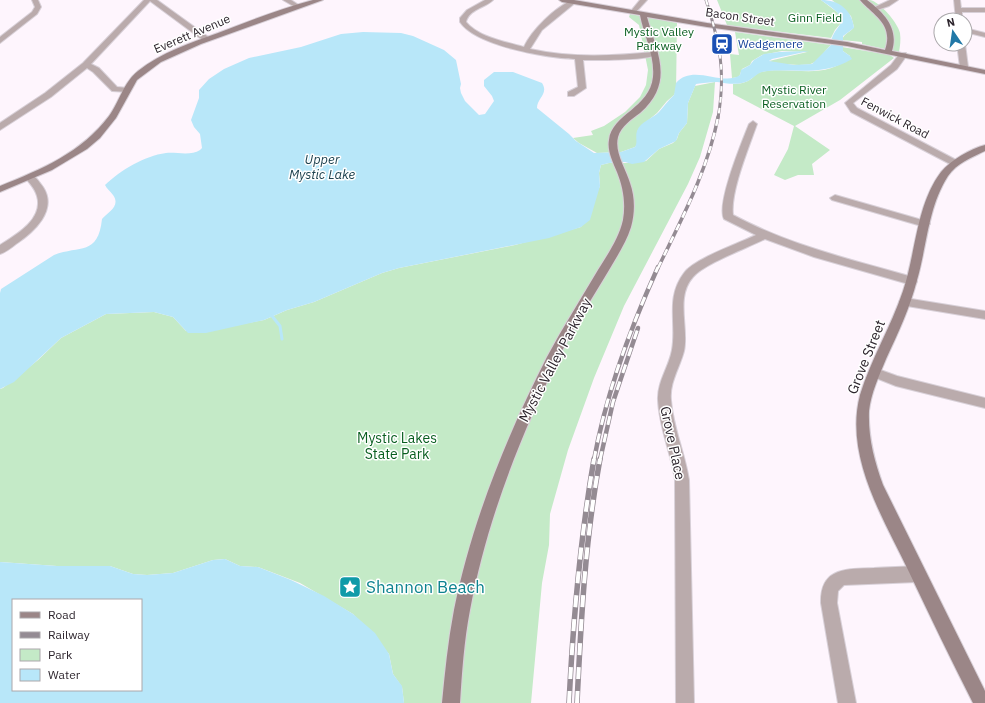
<svg xmlns="http://www.w3.org/2000/svg" width="985" height="703" font-family="'IBM Plex Sans',sans-serif">
<rect width="100%" height="100%" fill="#fef5fd"/>
<g fill="#c4eac7">
<path d="M717,0H821L837,12L841,17V23L835,30L831,38L727,25Z"/>
<path d="M832,0C844,0 858,0 870,0C880,2 898,23 900,33C901,40 900,46 899,52L862,44V42L842,40C844,33 851,32 854,27L851,16Z"/>
<path d="M630,14L677,23L676,91L674,95L667,101L657,113L640,127L637,132V144L635,147L621,152L597,153L579,143L573,138L593,135L591,131L604,126L625,112L640,97L646,85L648,70L639,25L629,17Z"/>
<path d="M735,32L831,45C825,50 820,60 813,63C805,67 776,64 769,61L807,52L782,51L762,55L752,61L750,65L742,69L739,77L732,78L730,54L739,55Z"/>
<path d="M842,47L890,55L894,58L840,100L795,126L830,150L812,164L814,175H798L785,180L774,175L788,149L794,126L733,94V84C739,84 746,83 751,79C754,77 756,73 761,72C790,65 826,82 850,56L843,51Z"/>
<path d="M715,82L713,112L700,157L688,184L624,306L594,378L568,450L550,514L549,545L542,583L531,703H404L402,687L393,674L389,654L353,614L300,583L258,567L240,566L225,559L213,560L173,573L147,575L133,574L110,566H57L0,562V389L3,388L38,360L61,338L106,314L154,312L173,317L186,331L226,327L264,320L287,310L314,302L382,273L399,268L515,245L581,227L600,186L599,173L601,165L609,163H628L646,161L659,149L673,143L677,139L679,133L687,123L688,103L695,86Z"/>
</g>
<g fill="#b8e7f9" fill-rule="evenodd">
<path d="M821,0C839,0 852,10 854,28L843,36V51L850,56L852,59C824,76 798,69 768,71C754,72 754,81 742,83C733,85 725,83 717,82C710,82 703,83 696,84L688,103L687,123L679,133L676,141L659,149L644,162L632,164L625,162L609,163L601,165L599,173L600,186L590,220L581,227L549,238L399,268L382,273L314,302L287,310L264,320L206,333H188L173,317L154,312L106,314L61,338L14,382L0,389V293L1,289L54,255C80,245 98,256 102,219C108,212 121,206 113,195C110,191 107,189 105,185C121,170 144,156 166,153C177,152 191,156 200,150L202,148L200,134L194,127L191,120L199,98V90L209,79L224,69L249,58L301,47L341,34L363,32L401,33L413,36L444,50L456,60L461,84L460,88L461,93L465,101L479,115L485,114L494,101L492,96L484,86V80L494,72H513L542,83C549,94 537,98 537,108L569,134L576,141L594,153L621,152L635,147C638,142 635,137 637,131C641,121 652,119 659,112C664,106 668,101 674,95L676,83C693,63 723,87 740,75L741,70L750,65L754,60L764,54L779,52L809,51L772,59L769,61L794,65L812,64L831,45C831,35 836,31 841,23C841,11 830,7 821,0Z"/>
<path d="M225,559L240,566L258,567L291,580L324,596L353,614L375,633L389,654L393,674L402,686L404,703H0V562L57,566H110L133,574L147,575L173,573L213,560ZM13,600H141V690H13Z"/>
</g>
<g fill="none" stroke-linecap="round" stroke-linejoin="round">
<path stroke="#b8e7f9" stroke-width="3" d="M272,316L280,326L282,339"/>
<g stroke="#d8d0d8" stroke-width="2">
<g id="street">
<path d="M32,0H38L41,7L37,14L0,43V37L32,12L35,7Z"/>
<path d="M144,0H157L211,39L207,41H204L150,1L91,64L99,68L117,87L128,88V92L112,91L93,72L87,68L51,97L0,130V123L45,93L83,63Z"/>
<path d="M283,0H291L300,6L295,7Z"/>
<path d="M485,0H493C485,8 469,9 466,22C478,37 506,42 524,47C531,31 556,6 573,0L576,2L575,3L542,30L530,49C571,58 612,56 654,52L658,54C649,61 596,60 583,60L586,88L574,96H568V92L578,87L575,59C547,58 476,46 460,22V18L467,10Z"/>
<path d="M640,0H647L635,13H631V11Z"/>
<path d="M890,0H898L889,6L874,11L871,9Z"/>
<path d="M954,0H960L961,8H985V12H962V20H956Z"/>
<path d="M965,28L985,33V37L965,32Z"/>
<path d="M957,44H965L968,67L967,69H964L960,67Z"/>
<path d="M900,53H906L907,55L897,69L853,103L857,108L958,161L960,163L958,165H952L851,112L845,103L891,65Z"/>
<path d="M753,121L757,124C749,147 730,192 733,215C791,246 853,260 916,278L917,281L916,284L912,285L814,257L765,239C747,248 704,264 693,277C675,297 689,328 684,351C680,367 669,383 671,400C673,428 685,453 689,480L694,703H676L675,480C671,453 659,427 658,400C657,382 669,367 672,350C677,323 665,298 684,273C694,259 739,243 756,235L724,219C716,204 742,142 749,124Z"/>
<path d="M30,174C36,176 39,182 43,187C58,210 34,232 16,244C11,248 6,252 0,254V245C16,235 44,219 37,196C35,188 29,183 25,177Z"/>
<path d="M835,195L929,222L930,224L925,227L832,200L830,198Z"/>
<path d="M905,298L985,311V319L901,305L899,302L901,299Z"/>
<path d="M875,368L897,376L985,398V408L896,386L871,376L869,373L871,370Z"/>
<path d="M917,566L922,569L925,574L922,579L917,582L844,585L838,591L837,603L856,703H838L821,603C820,567 847,569 874,568C888,567 903,567 917,566Z"/>
</g>
</g>
<g stroke="#d8d0d8" stroke-width="2">
<g id="secondary">
<path d="M313,0H323L201,44L161,62L137,80L116,118L100,138L87,149L52,170L0,192V186C42,169 81,153 109,116C120,101 123,83 138,71C162,52 190,43 218,33C249,21 280,9 313,0Z"/>
<path d="M559,0H574L707,23L847,42L885,50C894,24 874,16 860,0H867C884,13 899,28 892,51L985,70V74L847,46L707,27L647,17C657,53 675,82 640,113C632,119 621,126 618,137C614,152 626,169 630,183C635,197 635,213 631,227C626,243 617,256 609,270C593,297 576,323 562,351C521,434 487,519 470,610C464,641 462,672 460,703H442C445,672 448,641 454,610C472,521 506,438 547,357C563,327 581,299 598,270C608,254 619,238 623,220C626,203 623,187 617,172C613,162 607,151 609,140C612,114 650,108 653,77C655,55 644,36 640,15L562,2Z"/>
<path d="M985,145V151C971,158 957,163 948,176C928,207 927,246 917,280C910,308 898,333 886,359C879,376 871,393 869,411C868,437 874,460 883,485L985,691V703H973C951,660 930,616 909,572C884,519 844,457 860,395C871,359 891,327 903,291C916,253 916,205 941,172C951,160 970,149 985,145Z"/>
</g>
</g>
<use href="#street" fill="#baabac" fill-rule="evenodd"/>
<use href="#secondary" fill="#9b8687" fill-rule="evenodd"/>
<g stroke="#948b93" stroke-width="3">
<path id="rail-far3" d="M706,0C720,44 726,72 718,118"/>
</g>
<g stroke="#948b93" stroke-width="3.5">
<path id="rail-far2" d="M658,268C681,220 708,170 718,117"/>
</g>
<g stroke="#948b93" stroke-width="4.5">
<g id="rail-far1">
<path d="M594,460C606,393 630,329 658,267"/>
<path d="M600,460L613,402L638,328"/>
</g>
</g>
<g stroke="#948b93" stroke-width="5.5">
<g id="rail">
<path d="M569,703C573,621 580,540 594,459"/>
<path d="M577,703C581,621 585,539 600,459"/>
</g>
</g>
<use href="#rail-far3" stroke="#fff" stroke-width="2" stroke-dasharray="5.5" stroke-linecap="butt"/>
<use href="#rail-far2" stroke="#fff" stroke-width="2.5" stroke-dasharray="7" stroke-linecap="butt"/>
<use href="#rail-far1" stroke="#fff" stroke-width="3" stroke-dasharray="9" stroke-linecap="butt"/>
<use href="#rail" stroke="#fff" stroke-width="4" stroke-dasharray="12" stroke-linecap="butt"/>
</g>
<defs>
<g id="station-square" transform="scale(1.15)"><rect x="-9" y="-9" width="18" height="18" rx="4" fill="#1a4fb4" stroke="#fff"/><path d="M-3-6H3Q5-6 5-4V2Q5 4 3 4L4.5 6H3L1.5 4h-3L-3 6H-4.5L-3 4Q-5 4-5 2V-4Q-5-6-3-6ZM-3.5-4v3h7v-3ZM-3.5 1v1.5H-2V1ZM2 1v1.5H3.5V1Z" fill="#fff"/></g>
<g id="sight-square" transform="scale(1.15)"><rect x="-9" y="-9" width="18" height="18" rx="4" fill="#0f9aa8" stroke="#fff"/><path d="M0-6L1.8-2.2L6-1.7L2.9 1.2L3.7 5.4L0 3.3L-3.7 5.4L-2.9 1.2L-6-1.7L-1.8-2.2Z" fill="#fff"/></g>
</defs>
<g fill-rule="evenodd">
<use href="#station-square" x="722" y="44"/>
<use href="#sight-square" x="350" y="587"/>
</g>
<g text-anchor="middle" stroke-width="3" stroke-linejoin="round" paint-order="stroke">
<g font-size="12" fill="#2d252d" stroke="#fff">
<text transform="translate(740 17) rotate(8)" y="4">Bacon Street</text>
<text transform="translate(192 34) rotate(-23)" y="4">Everett Avenue</text>
<text transform="translate(895 118) rotate(28)" y="4">Fenwick Road</text>
</g>
<g font-size="12" fill="#095e20" stroke="#fff">
<text x="815" y="22">Ginn Field</text>
<text x="659" y="36">Mystic Valley<tspan x="659" dy="14">Parkway</tspan></text>
<text x="794" y="94">Mystic River<tspan x="794" dy="14">Reservation</tspan></text>
</g>
<g font-size="12" fill="#164399" stroke="#fff" text-anchor="start">
<text x="738" y="48">Wedgemere</text>
</g>
<g font-size="13" font-style="italic" fill="#1d424f" stroke="#fff">
<text x="322" y="164">Upper<tspan x="322" dy="15">Mystic Lake</tspan></text>
</g>
<g font-size="14" fill="#2d252d" stroke="#fff">
<text transform="translate(866 357) rotate(-68)" y="5">Grove Street</text>
<text transform="translate(555 360) rotate(-62)" y="5">Mystic Valley Parkway</text>
<text transform="translate(673 443) rotate(78)" y="5">Grove Place</text>
</g>
<g font-size="14" fill="#095e20" stroke="#fff">
<text x="397" y="443">Mystic Lakes<tspan x="397" dy="16">State Park</tspan></text>
</g>
<g font-size="17" fill="#0d838f" stroke="#fff" text-anchor="start">
<text x="366" y="593">Shannon Beach</text>
</g>
</g>
<rect x="12" y="599" width="130" height="92" fill="#ffffff" stroke="#aba8ab"/>
<rect x="20" y="612" width="20" height="6" fill="#9b8687" stroke="#aba8ab"/>
<text x="48" y="619" font-size="12" fill="#2d252d">Road</text>
<rect x="20" y="632" width="20" height="6" fill="#948b93" stroke="#aba8ab"/>
<text x="48" y="639" font-size="12" fill="#2d252d">Railway</text>
<rect x="20" y="649" width="20" height="12" fill="#c4eac7" stroke="#aba8ab"/>
<text x="48" y="659" font-size="12" fill="#2d252d">Park</text>
<rect x="20" y="669" width="20" height="12" fill="#b8e7f9" stroke="#aba8ab"/>
<text x="48" y="679" font-size="12" fill="#2d252d">Water</text>
<g transform="translate(953 32) rotate(347)"><circle r="19" fill="#ffffff" stroke="#aba8ab"/>
<path d="M0-3L7 15L0 10L-7 15Z" fill="#2178a7"/>
<text y="-6" font-size="11" font-weight="bold" text-anchor="middle" fill="#2d252d">N</text>
</g>
</svg>
